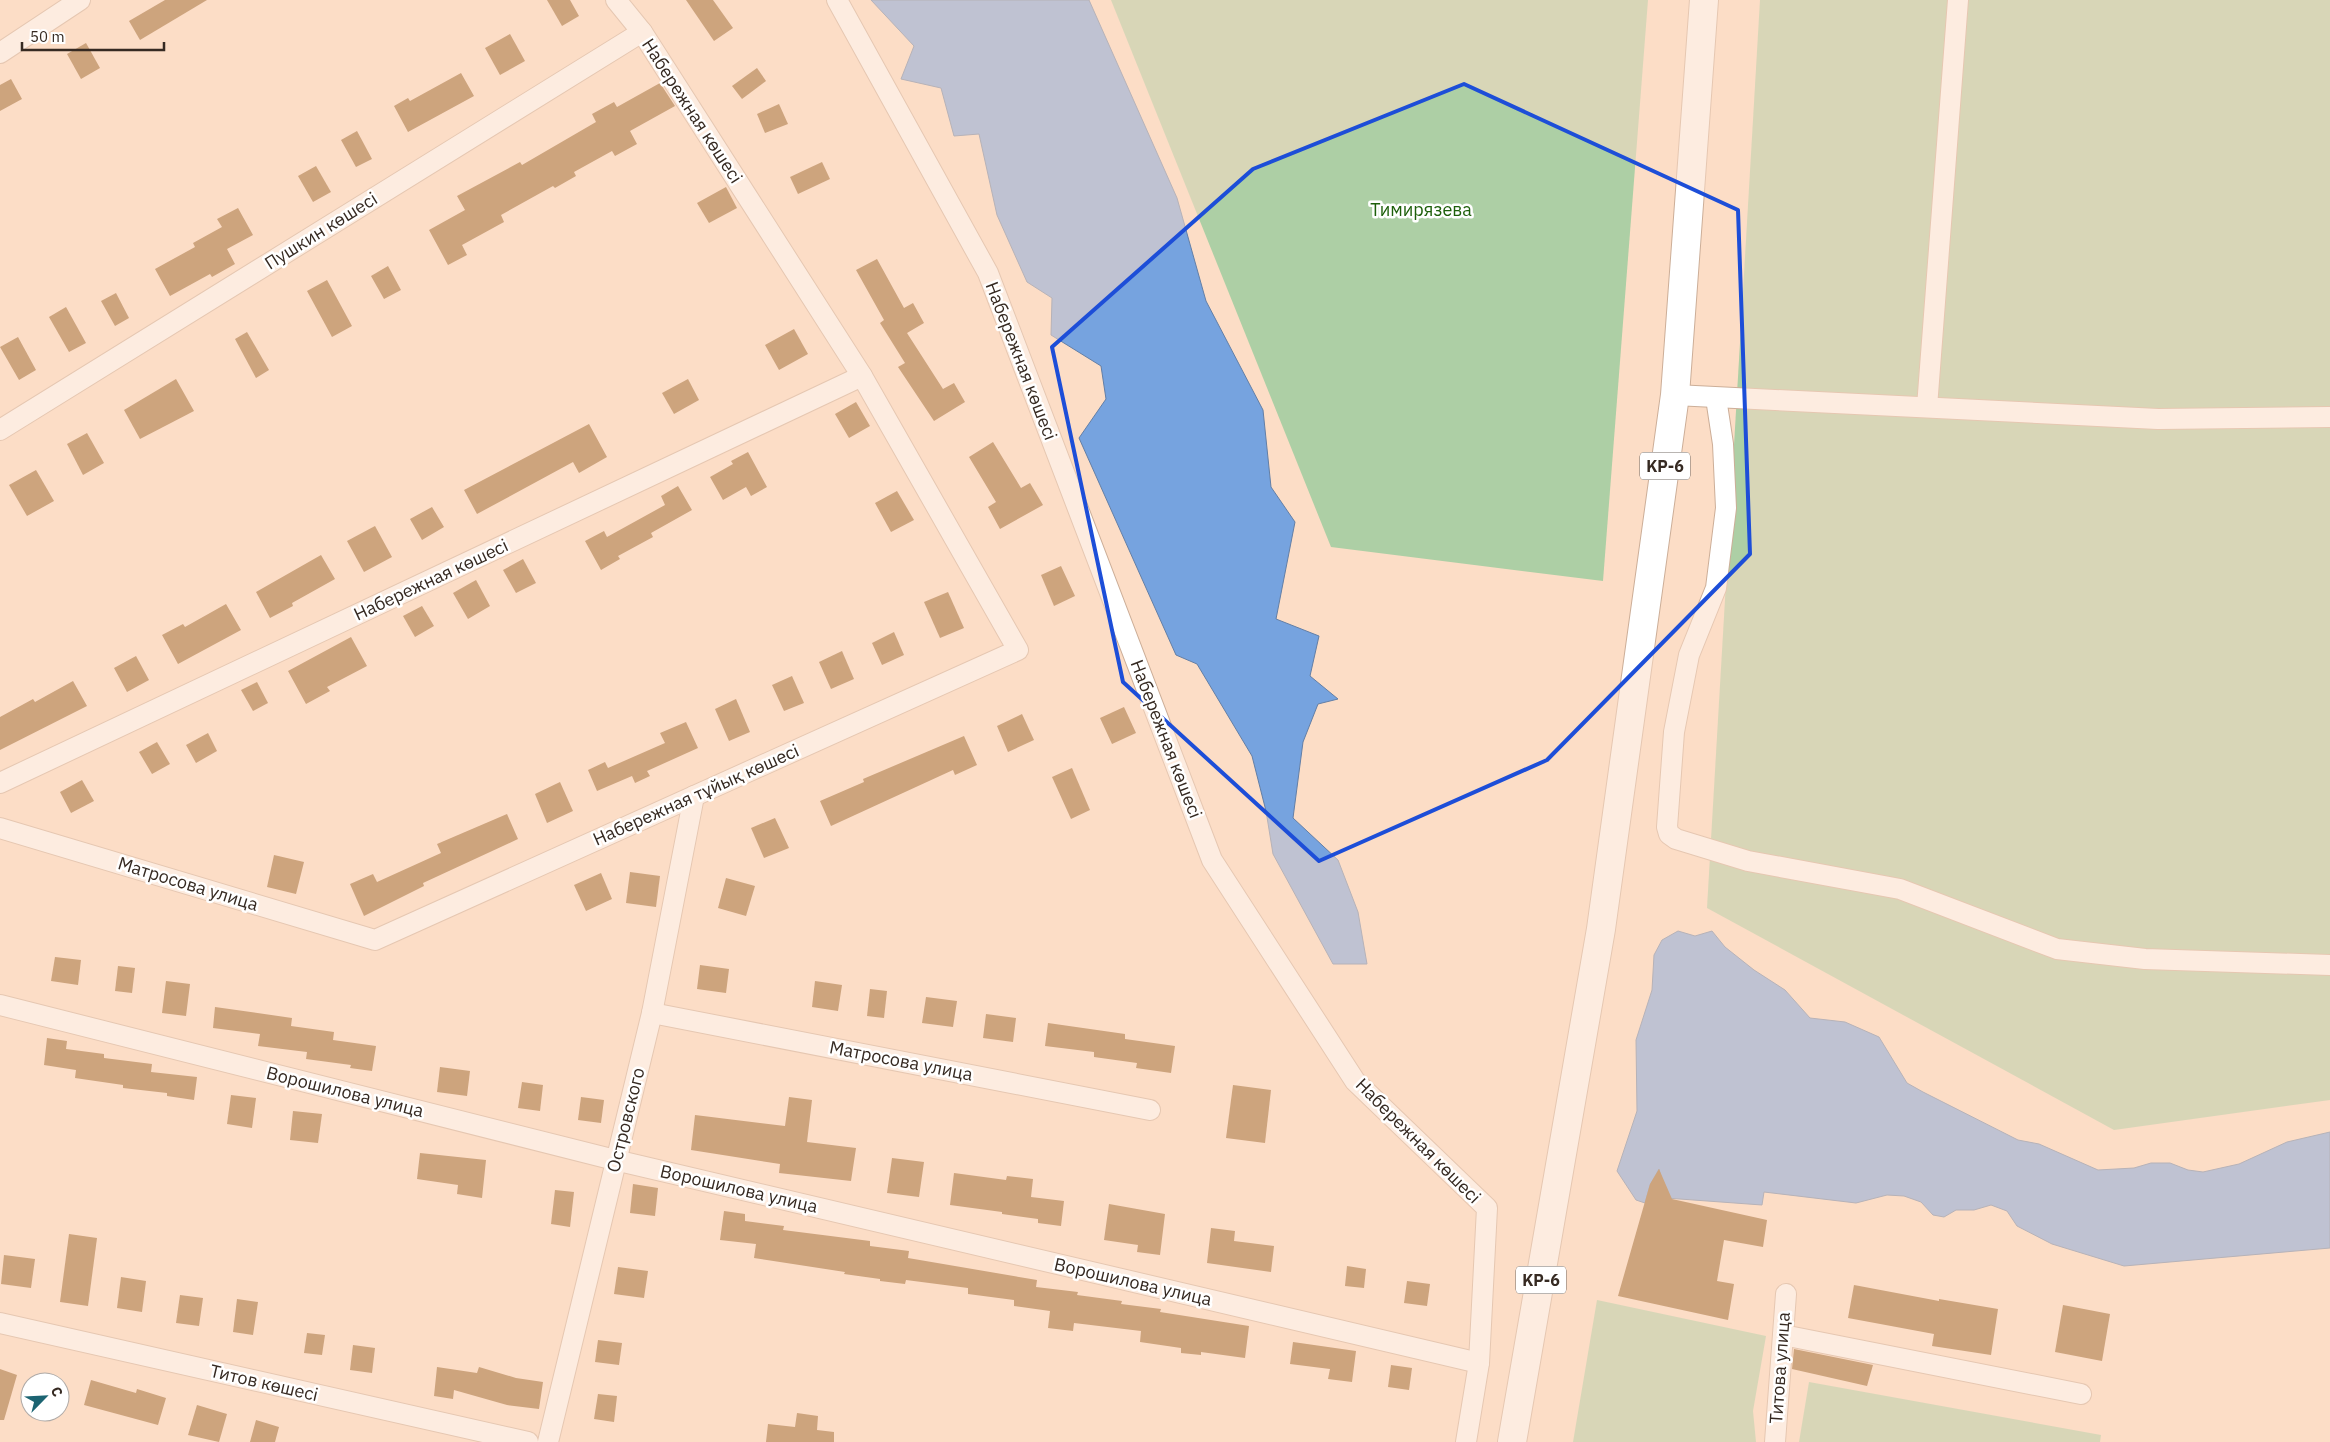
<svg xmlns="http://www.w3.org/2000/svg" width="2330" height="1442" font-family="'IBM Plex Sans',sans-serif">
<rect width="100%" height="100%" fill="#fcddc6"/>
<g fill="#adcfa5">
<path d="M1111,0H1648L1603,581L1331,547Z"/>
<path d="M1760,0H2330V1100L2114,1130L1707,908Z"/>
<path d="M1597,1300L1766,1336L1753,1411L1756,1442H1573Z"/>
<path d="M1809,1382L2101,1435L2100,1442H1799Z"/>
</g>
<g fill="#76a3df" stroke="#637fa6">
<path d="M871,0H1089L1177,198L1206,301L1263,410L1271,487L1295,522L1276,619L1319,636L1310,676L1338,699L1318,704L1303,742L1293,818L1338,860L1358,912L1367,964H1333L1273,854L1266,811L1252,756L1197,664L1176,655L1079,438L1106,399L1101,366L1051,335L1052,298L1027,282L997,215L979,134L954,136L941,88L901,79L914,46Z"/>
<path d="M1678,931L1695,936L1712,931L1725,947L1754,970L1785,990L1810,1018L1845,1022L1879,1037L1907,1083L1923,1092L2018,1140L2039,1144L2098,1170L2134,1168L2151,1163H2170L2188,1170L2203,1172L2239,1164L2287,1142L2330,1132V1248L2124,1266L2052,1244L2017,1226L2007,1211L1991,1205L1974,1210H1956L1944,1217L1933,1215L1921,1202L1904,1196L1887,1195L1856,1203L1764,1192L1762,1205L1666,1198L1659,1169L1650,1185L1645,1203L1636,1200L1617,1171L1637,1111L1636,1040L1652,990L1654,955L1662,940Z"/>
</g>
<g fill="#955f24">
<path d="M165,0H207L140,40L129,21Z"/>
<path d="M547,0H570L579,16L562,26Z"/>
<path d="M686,0H713L733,28L714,41Z"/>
<path d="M510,34L525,61L500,75L485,48Z"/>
<path d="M86,43L100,68L81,79L67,54Z"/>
<path d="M757,68L766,81L742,99L732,86Z"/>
<path d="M461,73L474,96L408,132L394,106L408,98L410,101Z"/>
<path d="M11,79L22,99L0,111V85Z"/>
<path d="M660,83L675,106L630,131L637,144L615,156L612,151L574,172L576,176L555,188L553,186L501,215L504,222L462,245L467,255L448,265L429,230L465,210L457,196L520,162L522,165L596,122L592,114L614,102L617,107Z"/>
<path d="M779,104L788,124L765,133L757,114Z"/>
<path d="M357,131L372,159L356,167L341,140Z"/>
<path d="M822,162L830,179L798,194L790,177Z"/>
<path d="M316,166L331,192L313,202L298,176Z"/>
<path d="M726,187L737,208L709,223L697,203Z"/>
<path d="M238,208L253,235L227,249L235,264L212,277L210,274L170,296L155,269L195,247L193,243L222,227L217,219Z"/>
<path d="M877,259L904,308L913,303L924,323L907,333L943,389L954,383L965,402L934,421L898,367L905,363L880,323L884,320L856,270Z"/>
<path d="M388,266L401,290L384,299L371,276Z"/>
<path d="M327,280L352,326L332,337L307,291Z"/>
<path d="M116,293L129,318L115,326L101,301Z"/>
<path d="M66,307L86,343L69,352L49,317Z"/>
<path d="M794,329L808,354L779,370L765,345Z"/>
<path d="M247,332L269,370L256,378L235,339Z"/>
<path d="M18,337L36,370L19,380L0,347Z"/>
<path d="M176,379L194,411L140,439L124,410Z"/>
<path d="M688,379L699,400L674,414L662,393Z"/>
<path d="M856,402L870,426L849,438L835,414Z"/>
<path d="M589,424L607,457L579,473L573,462L477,514L464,490Z"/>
<path d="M87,433L104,463L83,475L67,444Z"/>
<path d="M993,442L1021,488L1030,483L1043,505L1000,529L988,507L996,502L969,457Z"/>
<path d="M748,452L767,487L751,496L746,487L723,500L710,477L733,464L731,461Z"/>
<path d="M36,470L54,501L27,516L9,485Z"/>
<path d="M678,486L692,510L651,533L653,537L618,556L620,559L601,570L585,541L604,531L607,537L665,505L661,496Z"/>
<path d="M897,491L914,520L891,532L875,503Z"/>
<path d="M432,507L444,527L422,540L410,519Z"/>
<path d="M375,526L392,557L364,572L347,541Z"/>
<path d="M321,555L335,579L292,603L293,606L270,618L256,592Z"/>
<path d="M523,559L536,583L516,593L503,570Z"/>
<path d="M1061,566L1075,596L1054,606L1041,575Z"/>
<path d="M476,580L490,606L468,619L453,593Z"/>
<path d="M948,592L964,628L940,638L924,602Z"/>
<path d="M226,604L241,630L178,664L162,635L183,624L185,627Z"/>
<path d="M422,606L434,626L415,637L403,616Z"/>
<path d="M894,632L904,655L882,665L872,643Z"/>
<path d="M351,637L367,666L327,687L330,691L306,704L288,671Z"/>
<path d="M842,651L854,679L831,689L819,662Z"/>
<path d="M136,656L149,680L127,692L114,668Z"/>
<path d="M792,676L804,703L784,711L772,685Z"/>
<path d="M73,681L87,706L0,750V717L33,699L35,702Z"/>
<path d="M257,682L268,703L253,711L241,690Z"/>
<path d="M736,699L750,732L729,741L715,709Z"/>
<path d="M1124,707L1136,733L1112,744L1100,718Z"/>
<path d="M1022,714L1034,740L1008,752L997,726Z"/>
<path d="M686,722L698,748L647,771L650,776L635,783L632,776L597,791L588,770L605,762L608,768L665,743L660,733Z"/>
<path d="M208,733L217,751L196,763L186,745Z"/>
<path d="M964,736L977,765L955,775L953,770L831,826L820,801L864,782L863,779Z"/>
<path d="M157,742L170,764L152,774L139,752Z"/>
<path d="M1072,768L1090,810L1071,819L1052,777Z"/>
<path d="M82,780L94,801L71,813L60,792Z"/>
<path d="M560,782L573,811L547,823L535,794Z"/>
<path d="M507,814L518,839L423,883L424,886L364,916L350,884L373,874L377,882L441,853L437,844Z"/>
<path d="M775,818L789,848L764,858L751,828Z"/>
<path d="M274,855L304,862L296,894L267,887Z"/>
<path d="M630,872L660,876L656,907L626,903Z"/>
<path d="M601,873L612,899L586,911L574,885Z"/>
<path d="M726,878L755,886L746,916L718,908Z"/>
<path d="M55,957L81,960L78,985L51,981Z"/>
<path d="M700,965L729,969L726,993L697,989Z"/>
<path d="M118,966L135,968L132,993L115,991Z"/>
<path d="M166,981L190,984L186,1016L162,1013Z"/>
<path d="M815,981L842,985L838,1011L812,1007Z"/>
<path d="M870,989L887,991L884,1018L867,1016Z"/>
<path d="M926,997L957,1001L953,1027L922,1023Z"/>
<path d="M215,1007L292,1018L291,1026L334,1032L333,1040L376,1046L372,1071L350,1068L351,1065L306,1059L307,1052L258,1046L260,1034L213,1028Z"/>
<path d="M986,1014L1016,1018L1013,1042L983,1038Z"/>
<path d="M1048,1023L1125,1034V1039L1175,1046L1171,1073L1136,1068L1137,1063L1094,1057V1052L1045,1046Z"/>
<path d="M47,1038L67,1041L66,1049L104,1054V1058L152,1064L151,1072L197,1077L194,1100L167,1096V1093L123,1088V1085L75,1078L76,1070L44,1065Z"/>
<path d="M440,1067L470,1071L467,1096L437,1092Z"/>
<path d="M522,1082L543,1085L540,1111L518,1108Z"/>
<path d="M1233,1085L1271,1090L1265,1143L1226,1138Z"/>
<path d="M231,1095L256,1098L252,1128L227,1124Z"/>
<path d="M581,1097L604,1100L601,1123L578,1120Z"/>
<path d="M789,1097L812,1100L807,1142L856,1148L851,1181L779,1173L780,1164L691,1150L695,1115L785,1126Z"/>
<path d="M293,1111L322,1114L318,1143L290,1140Z"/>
<path d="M420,1153L486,1160L482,1198L457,1194L458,1185L417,1179Z"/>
<path d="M892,1158L924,1162L919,1197L887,1193Z"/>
<path d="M1659,1169L1672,1199L1767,1220L1763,1247L1724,1240L1717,1281L1734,1284L1728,1320L1618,1296L1650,1184Z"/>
<path d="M954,1173L1006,1180L1007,1176L1033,1179L1031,1197L1064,1201L1061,1226L1038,1223V1219L1002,1214V1212L950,1205Z"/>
<path d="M633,1184L658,1188L655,1216L630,1213Z"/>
<path d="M555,1190L574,1192L570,1227L551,1224Z"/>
<path d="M1109,1204L1165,1214L1160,1255L1137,1252L1138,1245L1104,1240Z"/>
<path d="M724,1211L745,1214V1221L784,1226L783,1230L870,1241V1246L909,1251L908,1258L1037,1280L1036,1287L1078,1292L1077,1295L1122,1301L1121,1304L1161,1309L1160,1312L1249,1326L1245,1358L1201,1352V1355L1181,1353V1348L1140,1342L1141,1331L1074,1323L1073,1331L1048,1328L1050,1311L1014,1306V1300L968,1294V1288L906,1280L905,1284L880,1281V1279L844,1274L845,1272L754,1258L756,1244L720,1240Z"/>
<path d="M1211,1228L1235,1231L1234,1241L1274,1246L1271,1272L1207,1263Z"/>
<path d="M69,1234L97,1238L88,1306L60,1302Z"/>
<path d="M4,1255L35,1259L31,1288L1,1284Z"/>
<path d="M1347,1266L1366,1269L1364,1288L1345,1286Z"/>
<path d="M618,1267L648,1271L644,1298L614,1294Z"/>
<path d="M121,1277L146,1281L142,1312L117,1308Z"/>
<path d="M1407,1281L1430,1284L1427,1306L1404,1303Z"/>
<path d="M1854,1285L1939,1301V1299L1998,1309L1991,1355L1932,1346L1934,1334L1848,1318Z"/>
<path d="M180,1295L203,1298L199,1326L176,1323Z"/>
<path d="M237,1299L258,1302L253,1335L233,1332Z"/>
<path d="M2063,1305L2110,1314L2102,1361L2055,1352Z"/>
<path d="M307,1333L325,1335L322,1355L304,1353Z"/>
<path d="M598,1340L622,1343L619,1365L595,1362Z"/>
<path d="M1293,1342L1356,1351L1352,1382L1328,1379L1330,1369L1290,1364Z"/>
<path d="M353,1345L375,1348L372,1373L350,1370Z"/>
<path d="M1794,1349L1873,1365L1867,1386L1792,1369Z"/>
<path d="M1391,1365L1412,1368L1409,1390L1388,1387Z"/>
<path d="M437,1367L477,1373L479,1367L516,1378L543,1382L539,1409L507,1405L454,1390L453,1399L434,1396Z"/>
<path d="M0,1369L17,1375L4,1420H0Z"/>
<path d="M91,1380L136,1393L137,1389L166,1398L158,1425L84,1405Z"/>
<path d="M598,1394L617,1396L614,1422L594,1419Z"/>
<path d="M197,1405L227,1414L219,1442L188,1435Z"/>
<path d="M797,1413L818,1416L817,1430L834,1432V1442H766L768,1424L795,1427Z"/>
<path d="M256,1420L279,1427L275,1442H250Z"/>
</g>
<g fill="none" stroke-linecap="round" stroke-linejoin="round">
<g stroke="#ccae98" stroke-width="22">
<g id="minor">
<path d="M837,0L988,273L1212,860L1355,1081L1487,1208L1479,1363L1466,1442"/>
<path d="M0,53L80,0"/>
<path d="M1675,395L2158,419L2330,417"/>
<path d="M1716,398L1723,444L1726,508L1716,588L1689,655L1674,732L1667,827L1669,834L1676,839L1748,861L1900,889L2057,949L2145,959L2330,965"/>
<path d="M1927,407L1958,0"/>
<path d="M0,430L642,32"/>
<path d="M0,783L862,376"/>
<path d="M0,828L375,940L1018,650L862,376L642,32L616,0"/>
<path d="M0,1005L615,1160L1479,1363"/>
<path d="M652,1013L1150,1110"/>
<path d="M0,1323L528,1442"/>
<path d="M1783,1335L2081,1394"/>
<path d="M548,1442L652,1013L694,796"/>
<path d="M1775,1442L1786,1294"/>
</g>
</g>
<g stroke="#ccae98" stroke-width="30">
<path id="highway" d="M1512,1442L1601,929L1675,395L1704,0"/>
</g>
<use href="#minor" stroke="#fff" stroke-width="20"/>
<use href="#highway" stroke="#fff" stroke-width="28"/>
</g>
<path d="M0 0H2330V1442H0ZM1464,84L1738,210L1750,554L1547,760L1319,861L1123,682L1052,347L1253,169Z" fill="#fcddc6" fill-opacity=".55" fill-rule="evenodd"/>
<path fill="none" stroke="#1d4ed8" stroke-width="4" stroke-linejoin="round" d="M1464,84L1738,210L1750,554L1547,760L1319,861L1123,682L1052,347L1253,169Z"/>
<g text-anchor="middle" stroke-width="5" stroke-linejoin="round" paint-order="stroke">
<g fill="#fff" stroke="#726a64" stroke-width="1">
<rect x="1640" y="452.5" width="50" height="27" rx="4"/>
<rect x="1516" y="1266.5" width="50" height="27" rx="4"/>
</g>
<g font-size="16" font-weight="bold" fill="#362a22">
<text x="1665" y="472">KP-6</text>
<text x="1541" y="1286">KP-6</text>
</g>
<g font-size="18" fill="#362a22" stroke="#fff">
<text transform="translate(692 111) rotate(57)" y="6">Набережная көшесі</text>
<text transform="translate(321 231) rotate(-32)" y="6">Пушкин көшесі</text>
<text transform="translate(1021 361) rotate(69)" y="6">Набережная көшесі</text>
<text transform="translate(431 580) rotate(-25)" y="6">Набережная көшесі</text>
<text transform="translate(1166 739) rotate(69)" y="6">Набережная көшесі</text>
<text transform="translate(696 795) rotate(-24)" y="6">Набережная тұйық көшесі</text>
<text transform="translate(188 884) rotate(17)" y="6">Матросова улица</text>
<text transform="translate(901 1061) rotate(11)" y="6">Матросова улица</text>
<text transform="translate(345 1092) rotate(14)" y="6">Ворошилова улица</text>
<text transform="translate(626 1120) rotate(-76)" y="6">Островского</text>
<text transform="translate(1418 1141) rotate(45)" y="6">Набережная көшесі</text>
<text transform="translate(739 1189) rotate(13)" y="6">Ворошилова улица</text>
<text transform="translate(1133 1282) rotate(13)" y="6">Ворошилова улица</text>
<text transform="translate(1780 1368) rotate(-86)" y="6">Титова улица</text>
<text transform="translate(264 1383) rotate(13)" y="6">Титов көшесі</text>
</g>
<g font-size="18" fill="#1d5f0a" stroke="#fff">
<text x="1421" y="216">Тимирязева</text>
</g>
</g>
<g transform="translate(45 1397) rotate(66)"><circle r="24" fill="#ffffff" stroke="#afaaa7"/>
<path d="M0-4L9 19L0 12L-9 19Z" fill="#1c6472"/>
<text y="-8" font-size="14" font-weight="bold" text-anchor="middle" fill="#362a22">С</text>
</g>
<path d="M22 42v8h142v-8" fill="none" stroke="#362a22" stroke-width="2.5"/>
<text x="30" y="42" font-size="15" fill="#362a22" stroke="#ffffff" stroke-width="4" paint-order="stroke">50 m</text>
</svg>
